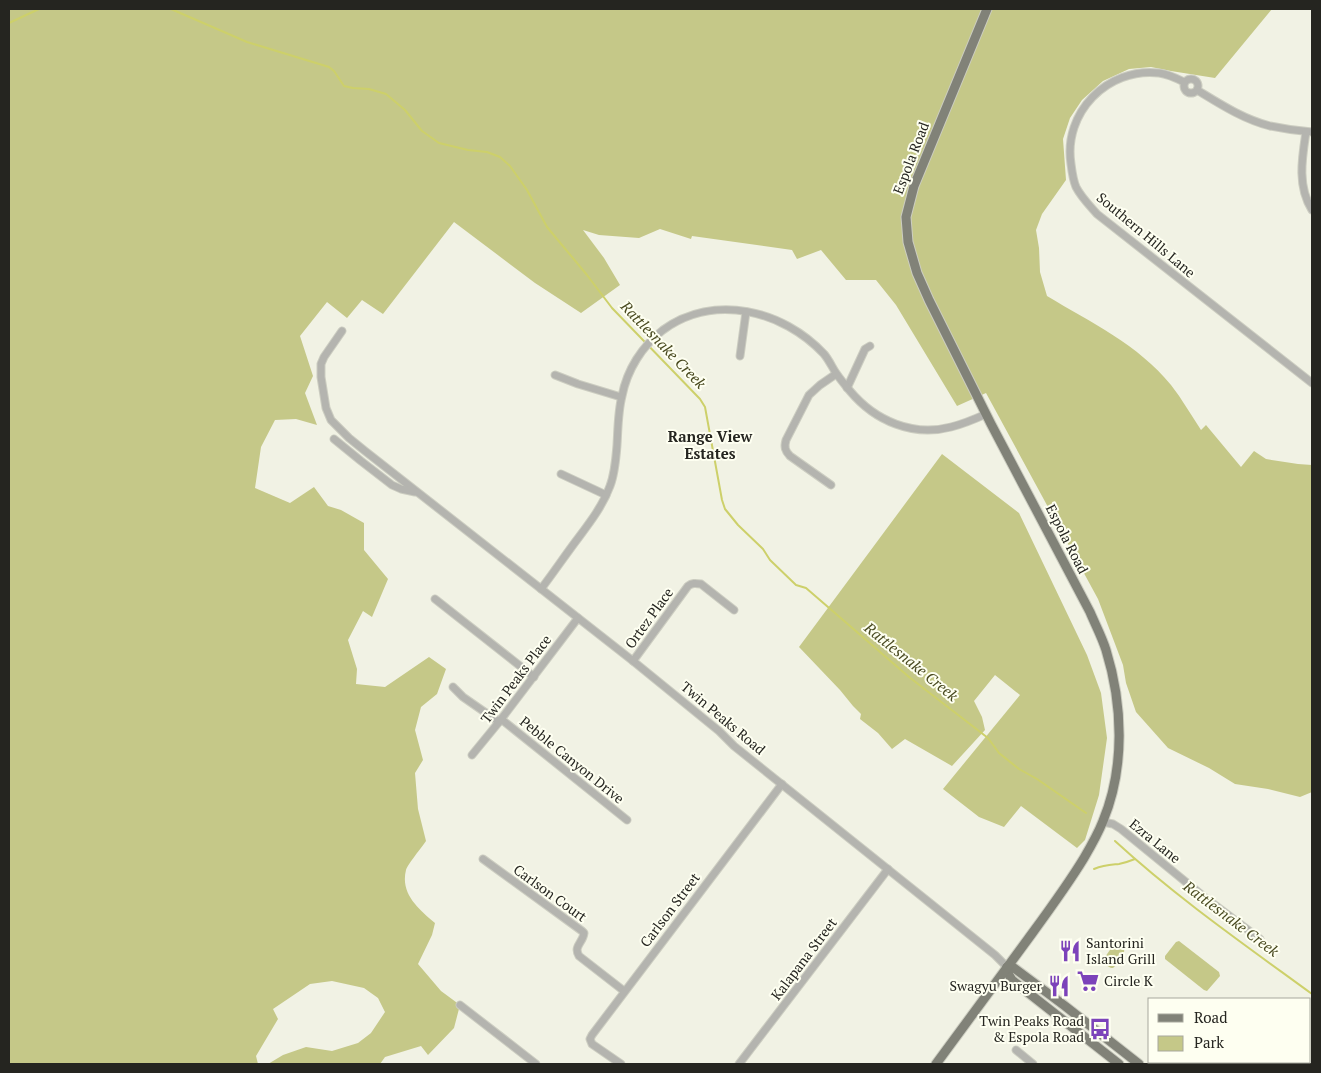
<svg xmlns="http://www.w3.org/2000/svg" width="1321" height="1073" font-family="'PT Serif',serif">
<rect width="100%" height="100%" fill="#f1f2e4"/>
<g fill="#c5c888">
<path d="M9,9H1272L1215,78L1171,71L1151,67L1129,69L1103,81L1082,100L1070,118L1063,139L1066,180L1042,214L1036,230L1039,248L1040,272L1047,296C1090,322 1139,345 1171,385C1182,399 1191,415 1201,430L1206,425L1241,467L1254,451L1266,459L1298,464L1312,465V792L1300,797L1268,789L1235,784L1209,768L1168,748L1136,712L1126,683L1123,665L1098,599L986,393L957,406L896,305L876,280H846L821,250L797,259L792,250L692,236L691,239L660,229L639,238L599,235L583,230L604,258L620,285L581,313L535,283L454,222L383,314L362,300L347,318L327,302L300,336L313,376L305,393L317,425L296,419L275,420L261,447L255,488L290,503L314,487L328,506L341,510L364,523V550L388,579L372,617L363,611L348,640L357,669L356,684L385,687L429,657L446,669L437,694L421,707L415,730L423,760L415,773L418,809L426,841C422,847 408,864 406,870C400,894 419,909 435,923L432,935L418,964L441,991L460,1005L454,1028L428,1055L421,1046L385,1057L380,1064H268L283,1055L306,1047L332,1051L358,1043L371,1033L385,1012L378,998L364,988L332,981L310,984L273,1009L278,1019L256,1056L258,1064H9Z"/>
<path d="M942,454L1019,513L1087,655L1101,693L1107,738L1099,795L1085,840L1077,848L1021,806L1004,827L979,817L943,789L1020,695L995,675L974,701L982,717L985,730L952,766L905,739L892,749L878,733L860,719L861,714L853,706L840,690L799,647Z"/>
<path d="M1179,941L1219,972L1220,976L1207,991L1204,990L1165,959V956L1176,942Z"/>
<path d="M1114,944C1131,945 1123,957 1117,965H1116L1113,968H1111L1104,964L1103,960Z"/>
</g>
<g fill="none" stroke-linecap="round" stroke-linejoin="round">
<g stroke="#cdd06a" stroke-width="2">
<path d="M171,9L247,42L329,67L334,71L344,86L353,88L369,89L386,94L405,110L422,131L439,143L468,150L487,152L500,157L510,166L527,190L547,227L587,275L612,308L700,399L705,407L722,500L725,509L738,525L763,549L770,560L796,585L806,588L909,677L988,738L999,753L1019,769L1037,779L1086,813"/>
<path d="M9,23L39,9"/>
<path d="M1115,841C1176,897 1245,945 1312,994"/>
<path d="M1094,869C1104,865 1109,865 1119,864C1124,863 1130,861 1135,859"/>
</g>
<g stroke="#cccdc1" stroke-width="9">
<g id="minor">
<circle cx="1191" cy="86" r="7"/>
<path d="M1184,82C1176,78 1168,74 1159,73C1107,67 1063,113 1071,164C1072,172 1073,180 1076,187C1081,197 1090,206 1097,214L1312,383"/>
<path d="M1197,90C1220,104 1243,119 1270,126C1284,129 1298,131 1312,132"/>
<path d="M1306,132C1302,158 1297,186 1312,210"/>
<path d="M342,331L324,357L321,364V377L326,408L331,420L349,438L365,451L633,661L719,731L734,746L995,955L1007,967"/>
<path d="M740,356L746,312"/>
<path d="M555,375L578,384L621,397"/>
<path d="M847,388L865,349L870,346"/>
<path d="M334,439L361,461L392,485L401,489L415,492"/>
<path d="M561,474L606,495"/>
<path d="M831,485L790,456C785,451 784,447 786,440L809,395L820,385L836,374"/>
<path d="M541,589C554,572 566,554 579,537C591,521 603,505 610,486C615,473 616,458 617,445C618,429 618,411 622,396C627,370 642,346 663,330C714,293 783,310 824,354C829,360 832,367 836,373C840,379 845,385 850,391C875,421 913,437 951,427C963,424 975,419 986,414"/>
<path d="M435,599L534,677"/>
<path d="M633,661L688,586C692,583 695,583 701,584L734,610"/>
<path d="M453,687L463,697L499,722"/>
<path d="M501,719L627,820"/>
<path d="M472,755L499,722L578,618"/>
<path d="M1103,822L1113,824L1121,829L1203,896L1260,939"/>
<path d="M483,859L582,931L584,933C583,943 573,946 579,956L624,991"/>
<path d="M460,1005L536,1064"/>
<path d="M1016,1050L1033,1064"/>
<path d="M621,1064L592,1044L590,1039L592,1035L782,784"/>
<path d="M739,1064L888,869"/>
</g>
</g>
<g stroke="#cccdc1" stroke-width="11">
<g id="major">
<path d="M1007,967L1014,968L1018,971L1065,1006L1139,1064"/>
<path d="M1007,967L1009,975L1012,980L1119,1064"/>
<path d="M936,1064C966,1023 997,981 1028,939C1047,913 1067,886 1084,858C1091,846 1098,834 1103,821C1125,768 1123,705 1106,650C1102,637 1095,624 1090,612L991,424L929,300L917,273L908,242L906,217L914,186L987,9"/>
</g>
</g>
<use href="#minor" stroke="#b4b4af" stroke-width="7"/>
<use href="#major" stroke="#818278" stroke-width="9"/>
</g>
<defs>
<g id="restaurant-bare" transform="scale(1.725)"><path d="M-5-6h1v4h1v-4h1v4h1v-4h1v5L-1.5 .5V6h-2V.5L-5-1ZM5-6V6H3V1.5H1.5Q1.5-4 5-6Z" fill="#7c43ba" stroke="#fefff1" stroke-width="2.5" paint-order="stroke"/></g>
<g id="supermarket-bare" transform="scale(1.725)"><path d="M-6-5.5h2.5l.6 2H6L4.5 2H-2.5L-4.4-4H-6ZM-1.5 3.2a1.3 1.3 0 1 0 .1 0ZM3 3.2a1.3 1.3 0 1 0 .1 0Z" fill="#7c43ba" stroke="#fefff1" stroke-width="2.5" paint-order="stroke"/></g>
<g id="bus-bare" transform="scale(1.725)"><path d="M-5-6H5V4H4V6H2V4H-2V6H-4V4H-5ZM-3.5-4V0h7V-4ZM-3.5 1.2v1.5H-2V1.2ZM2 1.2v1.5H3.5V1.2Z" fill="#7c43ba" stroke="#fefff1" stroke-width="2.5" paint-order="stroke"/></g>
</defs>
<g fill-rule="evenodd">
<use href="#restaurant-bare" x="1070" y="951"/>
<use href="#supermarket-bare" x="1088" y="981"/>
<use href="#restaurant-bare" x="1059" y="986"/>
<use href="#bus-bare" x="1100" y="1029"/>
</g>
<g text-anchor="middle" stroke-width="4" stroke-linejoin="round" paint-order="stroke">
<g font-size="14" fill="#252520" stroke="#fefff1">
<text transform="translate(911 158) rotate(-69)" y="5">Espola Road</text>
<text transform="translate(1146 235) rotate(40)" y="5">Southern Hills Lane</text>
<text transform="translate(1067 539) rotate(63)" y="5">Espola Road</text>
<text transform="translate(649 618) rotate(-54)" y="5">Ortez Place</text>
<text transform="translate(516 679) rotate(-53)" y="5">Twin Peaks Place</text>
<text transform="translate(723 718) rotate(40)" y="5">Twin Peaks Road</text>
<text transform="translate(572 760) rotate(39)" y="5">Pebble Canyon Drive</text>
<text transform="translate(1155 841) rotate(39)" y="5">Ezra Lane</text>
<text transform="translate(550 893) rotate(36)" y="5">Carlson Court</text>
<text transform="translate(670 910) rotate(-53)" y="5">Carlson Street</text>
<text transform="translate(804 959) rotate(-53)" y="5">Kalapana Street</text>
</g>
<g font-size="14" fill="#252520" stroke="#fefff1" text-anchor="start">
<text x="1086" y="948">Santorini<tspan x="1086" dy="16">Island Grill</tspan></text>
<text x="1104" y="986">Circle K</text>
<text x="1042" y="991" text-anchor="end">Swagyu Burger</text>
<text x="1084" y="1026" text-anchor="end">Twin Peaks Road<tspan x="1084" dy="16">&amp; Espola Road</tspan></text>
</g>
<g font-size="15" font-style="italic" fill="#494a20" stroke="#fefff1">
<text transform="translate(663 345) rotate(46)" y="5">Rattlesnake Creek</text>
<text transform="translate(911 662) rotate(39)" y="5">Rattlesnake Creek</text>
<text transform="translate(1231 919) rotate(37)" y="5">Rattlesnake Creek</text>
</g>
<g font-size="15" font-weight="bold" fill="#252520" stroke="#fefff1">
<text x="710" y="442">Range View<tspan x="710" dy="17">Estates</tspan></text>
</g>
</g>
<rect width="1321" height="1073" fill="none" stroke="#252520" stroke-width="20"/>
<rect x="1148" y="998" width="162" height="65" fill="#fefff1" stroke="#a7a89d"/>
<rect x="1158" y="1014" width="25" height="8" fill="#818278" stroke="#a7a89d"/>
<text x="1194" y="1023" font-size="15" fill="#252520">Road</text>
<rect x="1158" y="1036" width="25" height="15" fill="#c5c888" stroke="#a7a89d"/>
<text x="1194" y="1048" font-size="15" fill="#252520">Park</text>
</svg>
